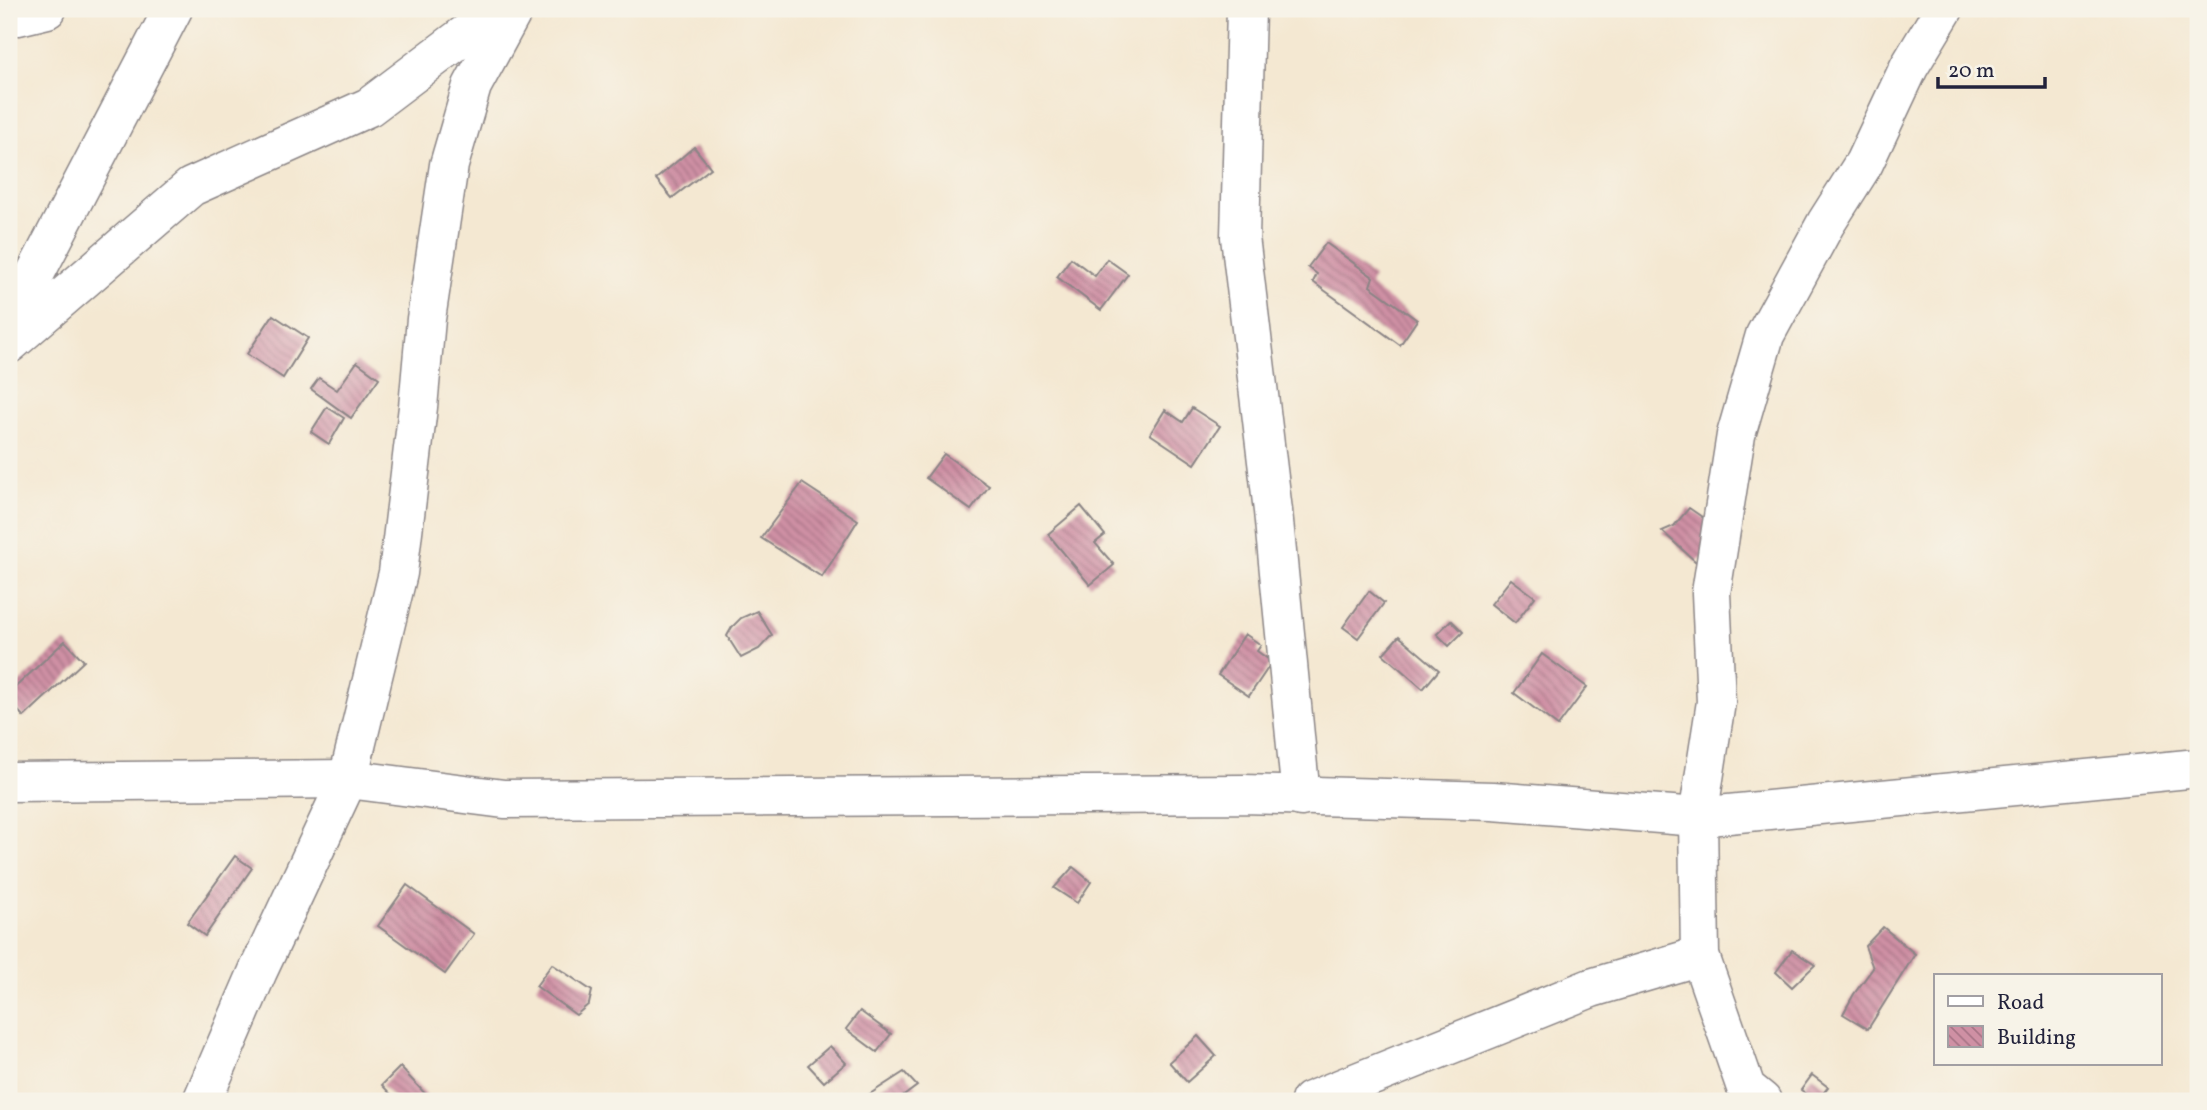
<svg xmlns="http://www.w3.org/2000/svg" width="2207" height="1110" font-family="Vollkorn,serif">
<defs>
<pattern id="building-back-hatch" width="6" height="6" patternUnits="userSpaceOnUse" patternTransform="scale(1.75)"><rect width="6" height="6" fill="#cf90a4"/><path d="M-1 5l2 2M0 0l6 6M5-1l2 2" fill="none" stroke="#a87587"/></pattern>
</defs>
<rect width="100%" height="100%" fill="#f7f3e8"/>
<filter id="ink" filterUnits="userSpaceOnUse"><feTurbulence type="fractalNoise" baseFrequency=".0143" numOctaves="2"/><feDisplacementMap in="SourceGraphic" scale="14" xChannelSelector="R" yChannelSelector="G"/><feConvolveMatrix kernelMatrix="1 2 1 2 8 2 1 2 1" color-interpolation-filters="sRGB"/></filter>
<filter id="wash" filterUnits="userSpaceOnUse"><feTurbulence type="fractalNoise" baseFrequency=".00686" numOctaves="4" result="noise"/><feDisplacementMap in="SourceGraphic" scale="28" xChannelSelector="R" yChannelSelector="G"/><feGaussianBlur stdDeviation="1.57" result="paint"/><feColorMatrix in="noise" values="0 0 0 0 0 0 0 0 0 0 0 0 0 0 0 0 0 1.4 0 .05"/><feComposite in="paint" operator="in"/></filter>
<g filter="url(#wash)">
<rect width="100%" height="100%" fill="#f4e8d2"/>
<g id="blocks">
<g fill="url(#building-back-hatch)">
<path d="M694,147L711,168L672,198L656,179Z"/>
<path d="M1326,243L1373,277L1370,286L1417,320L1400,345L1313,282L1317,274L1308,267Z"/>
<path d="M1071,258L1095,276L1107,259L1128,274L1101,310L1057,277Z"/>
<path d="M273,315L308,338L283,378L247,354Z"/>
<path d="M357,362L379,378L351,418L311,389L319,378L337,390Z"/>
<path d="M327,407L344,418L329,444L311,432Z"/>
<path d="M1192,408L1220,426L1195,464L1150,434L1165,410L1183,422Z"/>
<path d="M944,454L989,486L971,510L926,478Z"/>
<path d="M802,483L858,520L822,577L761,538Z"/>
<path d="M1081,506L1105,535L1095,543L1114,565L1090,585L1048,534Z"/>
<path d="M1689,508L1731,537L1711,554L1696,562L1662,531L1674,526Z"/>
<path d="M1511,579L1535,597L1515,623L1491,604Z"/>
<path d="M1369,591L1384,603L1358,638L1343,627Z"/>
<path d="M757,611L772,635L759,649L741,658L727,636L732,627L741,618Z"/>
<path d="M1451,620L1463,632L1449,646L1437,634Z"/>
<path d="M1245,634L1261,645L1257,651L1272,662L1249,696L1218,675Z"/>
<path d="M1399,636L1439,670L1423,689L1383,654Z"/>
<path d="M65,641L84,661L24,717L9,701V693Z"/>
<path d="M1542,654L1587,687L1558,726L1514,693Z"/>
<path d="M235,856L252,868L205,936L187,923Z"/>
<path d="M1073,867L1091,882L1077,903L1054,888Z"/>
<path d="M407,885L474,934L445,974L378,926Z"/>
<path d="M1883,927L1915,954L1868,1029L1843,1014L1854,994L1873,968L1865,946Z"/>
<path d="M1792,950L1815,965L1792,987L1776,972Z"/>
<path d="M552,964L592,991L589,1004L576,1015L536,986Z"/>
<path d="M860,1011L891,1034L877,1052L846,1029Z"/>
<path d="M1198,1036L1216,1056L1187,1082L1169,1062Z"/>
<path d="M830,1046L846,1063L824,1082L808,1065Z"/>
<path d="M400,1067L432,1101H397L382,1085Z"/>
<path d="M904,1072L917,1086L897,1101H859Z"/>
<path d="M1812,1075L1828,1087L1817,1101L1801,1090Z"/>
</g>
</g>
</g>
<g filter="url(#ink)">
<use href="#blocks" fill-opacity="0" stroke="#8b8586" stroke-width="2"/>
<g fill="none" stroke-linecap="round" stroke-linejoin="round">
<g stroke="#8b8586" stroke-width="41">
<g id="minor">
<path d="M1246,9L1240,237L1273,511L1301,797"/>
<path d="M9,15L18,16L47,9"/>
<path d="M9,324L173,9"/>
<path d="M9,344L191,187L369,107L499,9"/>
<path d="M9,782L348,779L504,799L1243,794L1493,801L1698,817L2198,768"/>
<path d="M202,1101L258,971L348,779L398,573L418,407L426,319L449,165L472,86L514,9"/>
<path d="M1310,1101L1591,988L1700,956"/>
<path d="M1762,1101L1746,1088L1700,956L1698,817L1716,702L1711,593L1736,435L1765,335L1826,223L1864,163L1909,67L1944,9"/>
</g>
</g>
<use href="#minor" stroke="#fff" stroke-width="38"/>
</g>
</g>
<rect width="2207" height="1110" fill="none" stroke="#f7f3e8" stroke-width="35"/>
<rect x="1934" y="974" width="228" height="91" fill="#f7f3e8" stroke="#a29fa3" stroke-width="2"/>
<rect x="1948" y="996" width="35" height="10" fill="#ffffff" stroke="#a29fa3" stroke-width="2"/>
<text x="1997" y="1009" font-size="21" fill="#22223b">Road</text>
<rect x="1948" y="1026" width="35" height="21" fill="url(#building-back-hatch)" stroke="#a29fa3" stroke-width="2"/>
<text x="1997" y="1044" font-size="21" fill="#22223b">Building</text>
<path d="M1938 77v10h107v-10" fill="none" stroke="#22223b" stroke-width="3.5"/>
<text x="1948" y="77" font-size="21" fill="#22223b" stroke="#f7f3e8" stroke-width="5" paint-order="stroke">20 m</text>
</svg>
